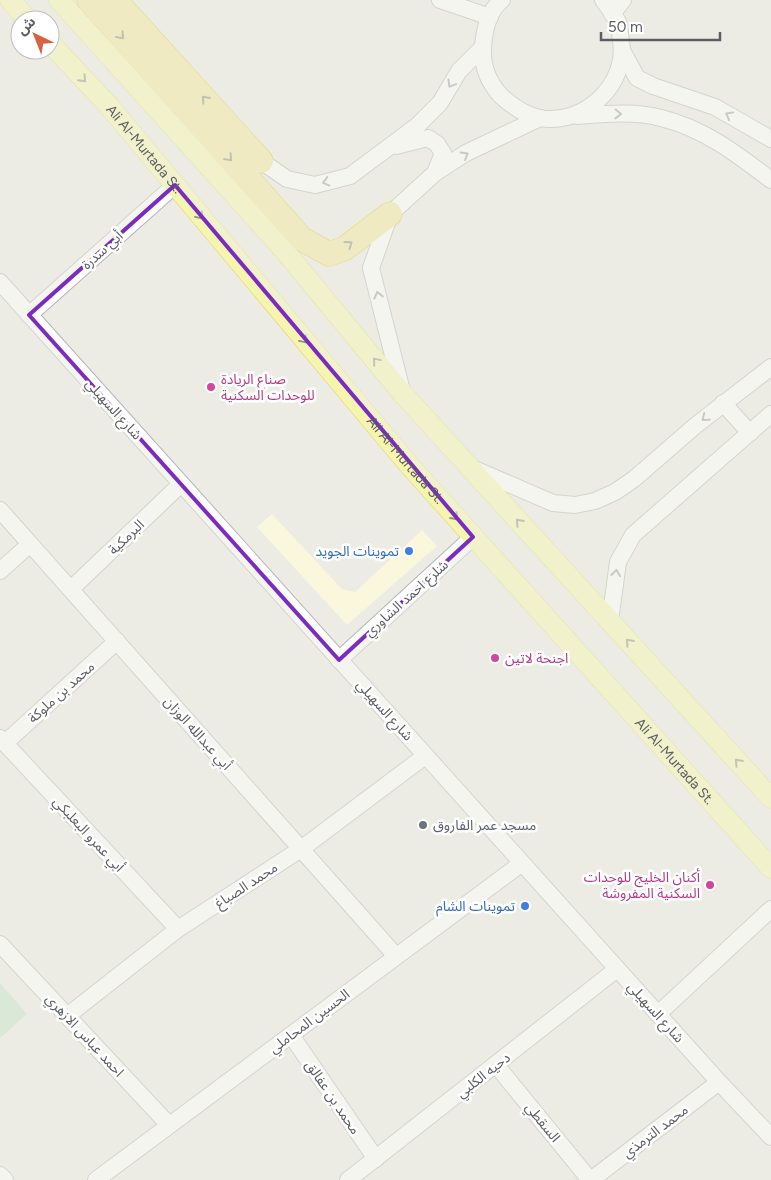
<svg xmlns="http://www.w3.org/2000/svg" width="771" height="1180" font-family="Figtree,'Noto Sans Arabic',sans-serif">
<rect width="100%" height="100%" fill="#edece4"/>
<path fill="#faf7dc" d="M272,514L342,589L355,592L422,530L437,546L347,625L257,527Z"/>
<path fill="#c3e2c8" d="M0,983L27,1014L0,1038Z"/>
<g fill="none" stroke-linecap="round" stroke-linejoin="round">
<g stroke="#b4b5ba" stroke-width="18">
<g id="minor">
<path d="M440,0L490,17"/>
<path d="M502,0C488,11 484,32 483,48C482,66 489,83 501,96C512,106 525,115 540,118C583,126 628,85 621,41C620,35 620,28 618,22C614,15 608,7 603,0"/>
<path d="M612,14L623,0"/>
<path d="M623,52L637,78L653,86L715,107L771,139"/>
<path d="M577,116C605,114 634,111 661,118C703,128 737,154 771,180"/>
<path d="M396,146L428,138L437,144L443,153L435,173"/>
<path d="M261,161L287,179L315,185L350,176L417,126L440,103L459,71L483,47"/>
<path d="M0,282L719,1082L771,1137"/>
<path d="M29,315L175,185"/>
<path d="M402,391L371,268L390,214L435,173L466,153L540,118"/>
<path d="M723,403L750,433"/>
<path d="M472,468L553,503L575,505L595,501L615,492L634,479L695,426L771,367"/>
<path d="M0,510L396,956"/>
<path d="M0,571L30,544"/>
<path d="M71,589L181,484"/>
<path d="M610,621L618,562L633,535L771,414"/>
<path d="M339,660L473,537"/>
<path d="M0,738L178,929"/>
<path d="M5,743L117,641"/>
<path d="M0,944L169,1125"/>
<path d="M658,1014L771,909"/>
<path d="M67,1016L178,929L301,849L425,756"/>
<path d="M291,1035L376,1159"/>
<path d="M496,1065L590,1180"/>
<path d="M0,1175L5,1180"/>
<path d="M96,1180L522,863"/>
<path d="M348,1180L617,969"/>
<path d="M591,1180L719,1082"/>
</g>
</g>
<g stroke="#e2d168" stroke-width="21">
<g id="major">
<path d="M10,0L28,20"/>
<path d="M59,0L284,250L402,393L771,798"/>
<path id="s1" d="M50,43L109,106L409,465L771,868"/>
</g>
</g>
<g stroke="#d8b818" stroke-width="25">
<g id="highway">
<path d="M89,0L302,239L329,254L344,249L390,214"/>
<path d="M115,0L261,161"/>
</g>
</g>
<use href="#minor" stroke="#fff" stroke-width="16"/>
<use href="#major" stroke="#f6f5b0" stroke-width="20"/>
<use href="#highway" stroke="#f1e797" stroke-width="24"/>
</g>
<defs><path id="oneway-chevron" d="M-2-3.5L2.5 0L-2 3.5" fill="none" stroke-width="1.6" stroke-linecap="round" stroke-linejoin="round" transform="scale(1.25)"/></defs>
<g stroke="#908e75">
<use href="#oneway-chevron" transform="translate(121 36) rotate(48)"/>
<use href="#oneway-chevron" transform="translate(205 99) rotate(-132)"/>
<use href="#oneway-chevron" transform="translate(229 158) rotate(48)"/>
<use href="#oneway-chevron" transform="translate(349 244) rotate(-36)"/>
</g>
<g stroke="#92937e">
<use href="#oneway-chevron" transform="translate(83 79) rotate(47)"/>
<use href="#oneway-chevron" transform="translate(200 216) rotate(50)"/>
<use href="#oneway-chevron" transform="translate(304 340) rotate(50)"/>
<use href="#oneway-chevron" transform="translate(376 361) rotate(-130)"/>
<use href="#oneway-chevron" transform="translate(455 517) rotate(48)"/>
<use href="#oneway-chevron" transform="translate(519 522) rotate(-132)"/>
<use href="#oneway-chevron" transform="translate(629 642) rotate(-132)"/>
<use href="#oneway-chevron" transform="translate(738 762) rotate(-132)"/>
</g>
<g stroke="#9d9ea1">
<use href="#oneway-chevron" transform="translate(451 84) rotate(121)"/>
<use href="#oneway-chevron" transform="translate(618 114) rotate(1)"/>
<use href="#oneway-chevron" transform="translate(729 115) rotate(-151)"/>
<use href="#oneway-chevron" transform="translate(465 155) rotate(-31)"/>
<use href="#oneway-chevron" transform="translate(326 182) rotate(165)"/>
<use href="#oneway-chevron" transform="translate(378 295) rotate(-104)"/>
<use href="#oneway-chevron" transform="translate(705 418) rotate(141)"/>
<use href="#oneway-chevron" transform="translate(616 573) rotate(-83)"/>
</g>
<path d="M0 0H771V1180H0ZM175,185L473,537L339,660L29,315Z" fill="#edece4" fill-opacity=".55" fill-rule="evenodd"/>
<path fill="none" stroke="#7b2cbf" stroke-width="4" stroke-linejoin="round" d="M175,185L473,537L339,660L29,315Z"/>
<g fill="#d1479c" stroke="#fff" stroke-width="2">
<circle cx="211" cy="387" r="5"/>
<circle cx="495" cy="658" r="5"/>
<circle cx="710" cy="885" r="5"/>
</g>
<g fill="#3f7fe0" stroke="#fff" stroke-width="2">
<circle cx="409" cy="551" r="5"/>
<circle cx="525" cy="906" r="5"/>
</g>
<circle fill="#6b7280" stroke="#fff" stroke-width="2" cx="423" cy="825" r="5"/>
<g text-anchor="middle" stroke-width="5" stroke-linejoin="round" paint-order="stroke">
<g font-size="14" fill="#5c5e63" stroke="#fff">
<text dy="5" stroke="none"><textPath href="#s1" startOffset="142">Ali Al-Murtada St.</textPath></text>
<text transform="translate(102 250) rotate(-42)" y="5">أبي سدرة</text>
<text transform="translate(114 409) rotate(48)" y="5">شارع السهيلي</text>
<text dy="5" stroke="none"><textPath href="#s1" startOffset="548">Ali Al-Murtada St.</textPath></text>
<text transform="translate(126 537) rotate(-44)" y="5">البرمكية</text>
<text transform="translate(406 598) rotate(-42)" y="5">شلرع احمد الشاوري</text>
<text transform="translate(61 692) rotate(-42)" y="5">محمد بن ملوكة</text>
<text transform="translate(385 710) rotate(48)" y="5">شارع السهيلي</text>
<text transform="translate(198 733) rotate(48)" y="5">أبي عبدالله الوزان</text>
<text dy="5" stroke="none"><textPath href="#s1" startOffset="952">Ali Al-Murtada St.</textPath></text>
<text transform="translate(89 834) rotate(47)" y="5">أبي عمرو البعلبكي</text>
<text transform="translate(246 885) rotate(-33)" y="5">محمد الصباغ</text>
<text transform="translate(656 1012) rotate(48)" y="5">شارع السهيلي</text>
<text transform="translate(309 1021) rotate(-37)" y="5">الحسين المحاملي</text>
<text transform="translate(85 1035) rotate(47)" y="5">احمد عباس الازهري</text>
<text transform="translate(483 1075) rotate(-38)" y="5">دحيه الكلبي</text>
<text transform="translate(333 1097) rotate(56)" y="5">محمد بن عفالق</text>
<text transform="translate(543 1122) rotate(51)" y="5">السقطي</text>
<text transform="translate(655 1131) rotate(-37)" y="5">محمد الترمذي</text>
</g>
<g font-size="14" fill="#b23c85" stroke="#fff" text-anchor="start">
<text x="221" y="384">صناع الريادة<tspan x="221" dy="16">للوحدات السكنية</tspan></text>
<text x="505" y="663">اجنحة لاتين</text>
<text x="700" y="882" text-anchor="end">أكنان الخليج للوحدات<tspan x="700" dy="16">السكنية المفروشة</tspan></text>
</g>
<g font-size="14" fill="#366cbe" stroke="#fff" text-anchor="end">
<text x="399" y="556">تموينات الجويد</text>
<text x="515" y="911">تموينات الشام</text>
</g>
<g font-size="14" fill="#5b616d" stroke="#fff" text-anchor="start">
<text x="433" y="830">مسجد عمر الفاروق</text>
</g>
</g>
<g transform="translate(35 35) rotate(317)"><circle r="24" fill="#ffffff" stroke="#bebfc1"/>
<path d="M0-4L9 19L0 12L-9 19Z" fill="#d66241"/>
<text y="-8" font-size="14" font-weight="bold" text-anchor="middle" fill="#5c5e63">ش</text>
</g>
<path d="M601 32v8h119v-8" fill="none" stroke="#5c5e63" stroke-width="2.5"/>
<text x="608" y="32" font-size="15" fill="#5c5e63" stroke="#ffffff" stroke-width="4" paint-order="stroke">50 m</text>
</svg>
